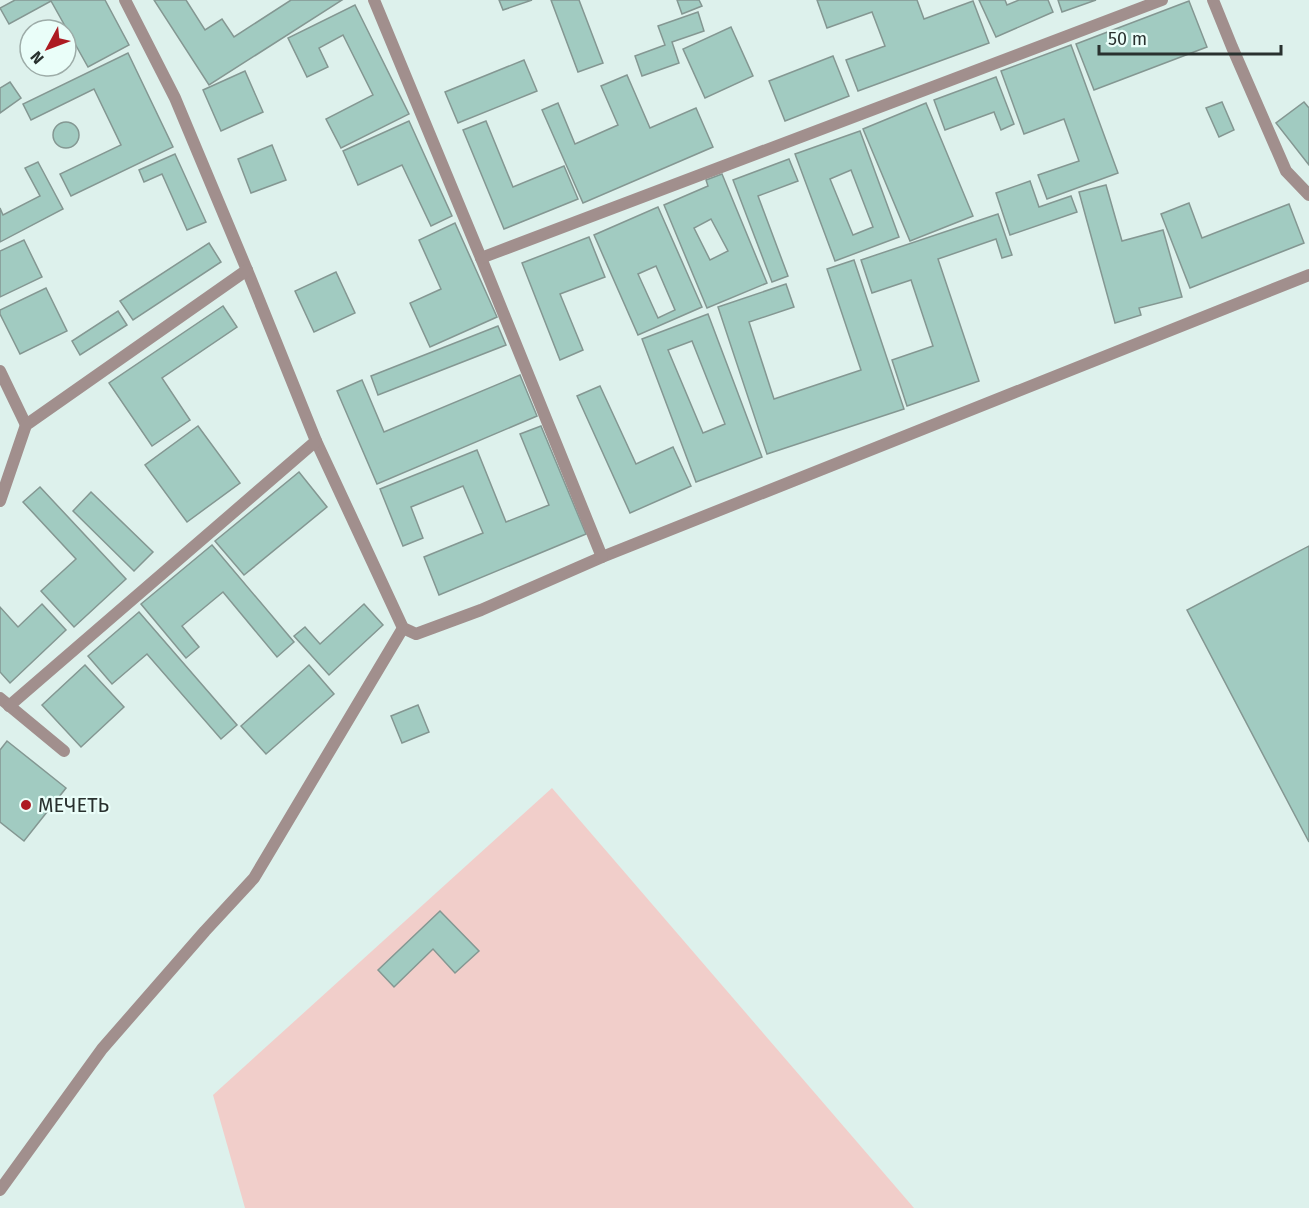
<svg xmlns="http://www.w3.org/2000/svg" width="1309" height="1208" font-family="'Fira Sans',sans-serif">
<rect width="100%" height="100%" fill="#ddf1ec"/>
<path fill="#f1ceca" d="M552,788L914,1208H245L213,1095Z"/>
<g fill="#a1cbc1" stroke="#849792" stroke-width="1.5" fill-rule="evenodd">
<path d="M15,0H105L129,45L88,67L51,1L9,24L0,8Z"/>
<path d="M154,0H186L205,30L222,19L234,37L291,0H342L209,85Z"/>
<path d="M499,0H532L503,10Z"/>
<path d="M551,0H579L603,63L578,72Z"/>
<path d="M677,0H699L702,6L682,14Z"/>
<path d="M817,0H917L924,19L973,1L989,43L858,91L846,60L885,46L872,12L827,28Z"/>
<path d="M979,0H1005L1007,5L1019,0H1048L1053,12L996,37Z"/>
<path d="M1058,0H1096L1062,12Z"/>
<path d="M1189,1L1207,47L1094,90L1076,44Z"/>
<path d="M355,5L409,114L341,148L326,119L373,95L343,35L319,48L328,67L307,77L288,38Z"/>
<path d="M698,12L704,31L672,42L679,63L642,76L635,56L665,45L658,26Z"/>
<path d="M731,27L753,76L705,98L683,49Z"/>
<path d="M1071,45L1118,173L1047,199L1038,175L1079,161L1064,119L1024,134L1001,71Z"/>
<path d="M128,53L173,147L71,196L60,174L121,145L94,89L31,120L23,104Z"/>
<path d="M833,56L849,96L785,121L769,81Z"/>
<path d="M524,60L537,91L458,123L445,92Z"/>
<path d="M245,71L263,112L221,131L203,90Z"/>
<path d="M627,75L650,128L696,108L713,147L583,203L542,110L558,103L575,144L618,125L601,86Z"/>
<path d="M996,77L1014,124L1001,130L994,112L945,130L934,100Z"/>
<path d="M10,82L21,98L0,113V88Z"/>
<path d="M1222,102L1234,130L1219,137L1206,108Z"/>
<path d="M1304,102L1309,108V165L1276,123Z"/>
<path d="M926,103L973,216L910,241L863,129Z"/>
<path d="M409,121L452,216L431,226L402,165L358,185L343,151Z"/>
<path d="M486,121L513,187L564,166L578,199L504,229L463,130Z"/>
<circle cx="66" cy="135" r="13"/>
<path d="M860,131L899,237L835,261L795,154ZM851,170L873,227L853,235L830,179Z"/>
<path d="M272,145L286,180L251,193L238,159Z"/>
<path d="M175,154L206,222L187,230L162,174L144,182L139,170Z"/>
<path d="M789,159L798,181L758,196L788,276L772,282L733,180Z"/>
<path d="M38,162L63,209L0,242V208L3,215L40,196L25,168Z"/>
<path d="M722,174L767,283L707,308L664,205L708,186L706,180ZM711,219L728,251L710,260L694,228Z"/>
<path d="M1030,181L1039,207L1071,196L1077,212L1010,235L996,193Z"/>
<path d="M1106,185L1122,241L1163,230L1182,297L1139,308L1141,315L1115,323L1079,192Z"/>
<path d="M1189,203L1202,238L1289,204L1304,243L1190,288L1161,214Z"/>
<path d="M658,207L702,307L638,335L594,235ZM656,266L675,310L658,318L638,274Z"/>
<path d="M998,214L1012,255L1002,258L996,239L938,259L979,381L907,406L892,360L933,346L911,280L872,293L861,260Z"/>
<path d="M455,223L497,317L430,347L410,303L441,289L419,240Z"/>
<path d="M589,237L605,277L560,294L583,350L560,360L522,263Z"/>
<path d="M24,240L42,277L0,297V251Z"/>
<path d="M209,243L221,262L133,320L120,301Z"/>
<path d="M854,260L904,409L767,454L718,307L786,284L794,307L749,322L774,399L861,370L827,269Z"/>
<path d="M336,272L355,313L314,332L295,291Z"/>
<path d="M46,288L67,331L20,354L0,314V310Z"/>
<path d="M223,306L237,327L162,378L190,420L152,446L109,383Z"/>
<path d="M118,311L127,325L80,355L72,341Z"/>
<path d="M708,314L762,457L696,482L642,339ZM692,341L725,424L703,433L668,350Z"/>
<path d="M498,326L506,345L378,395L371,376Z"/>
<path d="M520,375L537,416L377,484L337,391L362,380L384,432Z"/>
<path d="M600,386L636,464L673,447L691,486L630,513L577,396Z"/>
<path d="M198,426L240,483L187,522L145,465Z"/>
<path d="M541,426L586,534L439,595L424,557L483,533L463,486L411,507L423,538L403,546L380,489L477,450L506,522L549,505L520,434Z"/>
<path d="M299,472L327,507L244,575L215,541Z"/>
<path d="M40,487L126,579L74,627L41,591L76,559L23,502Z"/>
<path d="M91,492L153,552L134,571L73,511Z"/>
<path d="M212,545L294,642L277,657L223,592L182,626L199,647L186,658L141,604Z"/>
<path d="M1309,546V842L1187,610Z"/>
<path d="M42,604L66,630L10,683L0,672V607L18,627Z"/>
<path d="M364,604L383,625L329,675L294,636L305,627L320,644Z"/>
<path d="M139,612L237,725L221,739L147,654L112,684L88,656Z"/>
<path d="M85,665L124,707L81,747L42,705Z"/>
<path d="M309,665L334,694L266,754L241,726Z"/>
<path d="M418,705L429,732L402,743L391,716Z"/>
<path d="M7,741L66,788L24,841L0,822V750Z"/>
<path d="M440,911L479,951L455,973L433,949L394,987L378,970Z"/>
</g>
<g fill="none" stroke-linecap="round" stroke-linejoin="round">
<g stroke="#a18f8d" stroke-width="12">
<path d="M125,0L175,98L247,270L316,441L403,628L416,634L481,610L602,557L1309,275"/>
<path d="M374,0L481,258L602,557"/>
<path d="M1213,0L1232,47L1286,171L1309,195"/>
<path d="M481,258L1162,0"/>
<path d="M0,371L26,425"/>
<path d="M0,501L26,425L247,270"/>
<path d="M0,698L64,751"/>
<path d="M9,706L316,441"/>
<path d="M0,1190L102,1049L205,931L254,878L403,628"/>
</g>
</g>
<circle fill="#ad1b22" stroke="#eafef9" stroke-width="2" cx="26" cy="805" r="6"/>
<g text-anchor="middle" stroke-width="4.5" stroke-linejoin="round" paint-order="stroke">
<g font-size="20" fill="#29312f" stroke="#eafef9" text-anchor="start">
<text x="38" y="812">МЕЧЕТЬ</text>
</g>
</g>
<g transform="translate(48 48) rotate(229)"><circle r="28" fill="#eafef9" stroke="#9daca8" stroke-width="1.5"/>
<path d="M0-4.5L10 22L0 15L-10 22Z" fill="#ad1b22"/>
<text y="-9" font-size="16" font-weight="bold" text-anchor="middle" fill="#29312f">N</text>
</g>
<path d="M1099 45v9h182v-9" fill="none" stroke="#29312f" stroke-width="3"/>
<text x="1108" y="45" font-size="18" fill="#29312f" stroke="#eafef9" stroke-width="4.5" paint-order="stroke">50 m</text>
</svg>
